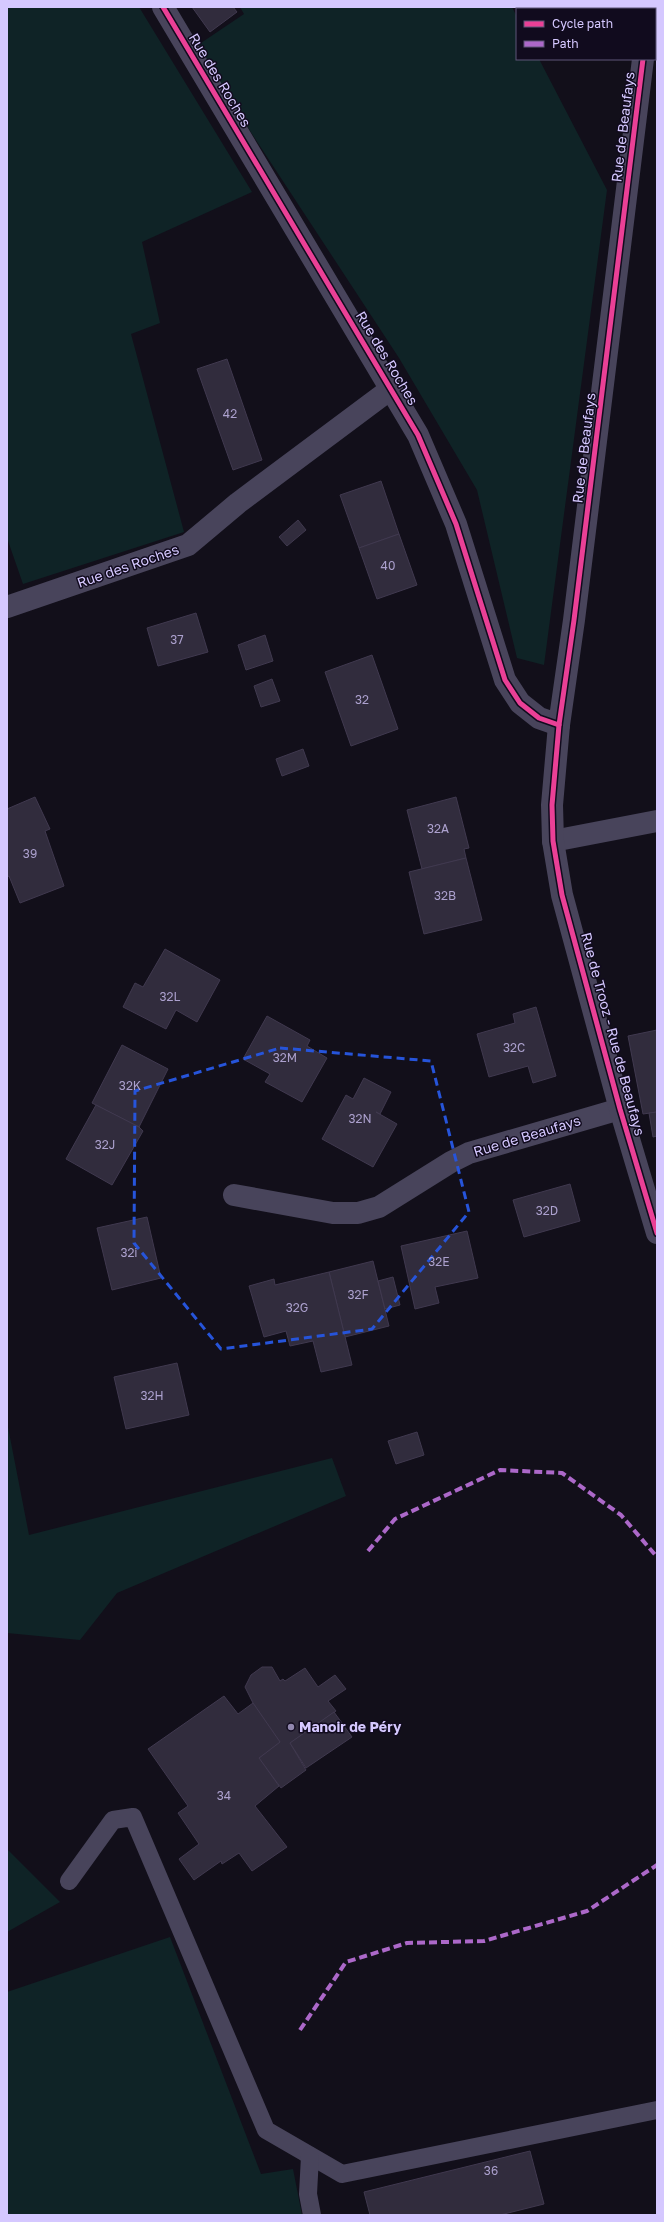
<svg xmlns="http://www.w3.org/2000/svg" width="664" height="2222" font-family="'Golos Text',sans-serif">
<rect width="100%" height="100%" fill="#120f1a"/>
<g fill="#0f2326">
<path d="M7,7H139L252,192L142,242L160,323L131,334L184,532L23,584L7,538Z"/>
<path d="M240,7H512L517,17V59H539L607,190L544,665L517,658L477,490L399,358L195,47L244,14Z"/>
<path d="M7,1422L29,1535L332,1458L346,1496L117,1593L80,1640L7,1633Z"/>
<path d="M7,1849L60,1902L7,1932Z"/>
<path d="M170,1937L261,2174L293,2169L302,2215H7V1992Z"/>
</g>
<g fill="#312c3d" stroke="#40394f">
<path d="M192,7H233L237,12L210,32Z"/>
<path d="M560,7H578V9H559Z"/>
<rect x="578" y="7" width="27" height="2"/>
<path d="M227,359L262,460L233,470L197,369Z"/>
<path d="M381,481L399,534L359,548L340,495Z"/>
<path d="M298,520L306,530L287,546L279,537Z"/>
<path d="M399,534L417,585L377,599L359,548Z"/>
<path d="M196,613L208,652L158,666L147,628Z"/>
<path d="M265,635L273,661L246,670L238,645Z"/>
<path d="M372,655L398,729L351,746L325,672Z"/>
<path d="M272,679L280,701L261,707L254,686Z"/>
<path d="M303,749L309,766L282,776L276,759Z"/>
<path d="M35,797L50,829L45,831L64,886L20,903L9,876L7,877V809Z"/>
<path d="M456,797L469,848L464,849L466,858L422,869L407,810Z"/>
<path d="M466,858L482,920L424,934L409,872Z"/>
<path d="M165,949L220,980L197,1022L176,1010L166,1029L123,1007L135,983L143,987Z"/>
<path d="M536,1007L556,1076L533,1083L528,1066L489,1077L477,1034L515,1023L513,1014Z"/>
<path d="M267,1016L310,1040L307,1046L327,1058L302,1102L265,1082L270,1074L243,1059Z"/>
<path d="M657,1030V1112L643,1114L628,1036Z"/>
<path d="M122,1045L168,1069L139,1127L92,1103Z"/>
<path d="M364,1078L391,1092L380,1114L376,1112L397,1124L373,1167L322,1139L346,1095L353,1099Z"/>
<path d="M96,1105L139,1127L143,1131L112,1185L66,1159Z"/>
<path d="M657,1112V1136L653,1137L649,1113Z"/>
<path d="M570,1184L580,1221L524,1237L513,1200Z"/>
<path d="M147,1217L161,1278L112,1290L97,1228Z"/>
<path d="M467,1231L478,1278L435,1287L439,1303L415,1309L401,1246Z"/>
<path d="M373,1261L389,1326L345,1337L329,1272Z"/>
<path d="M329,1272L352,1365L321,1372L313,1341L290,1346L286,1331L264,1337L249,1286L274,1279L275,1285Z"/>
<path d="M393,1277L400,1305L385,1309L378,1281Z"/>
<path d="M177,1363L189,1415L126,1429L114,1377Z"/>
<path d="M417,1432L424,1455L396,1464L388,1441Z"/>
<path d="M262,1667H272L280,1681L283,1679L285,1681L305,1668L318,1687L335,1675L346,1689L328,1701L336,1711L290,1743L306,1770L281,1788L259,1758L280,1742L253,1703L245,1687L251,1675Z"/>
<path d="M224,1696L238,1714L253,1703L280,1742L259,1758L279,1786L255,1806L287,1847L252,1871L239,1853L222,1864L221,1861L194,1880L179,1859L199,1844L178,1813L188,1806L148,1749Z"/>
<path d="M334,1712L352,1737L306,1768L290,1743Z"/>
<path d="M530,2151L544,2204L500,2215H370L364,2192Z"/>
</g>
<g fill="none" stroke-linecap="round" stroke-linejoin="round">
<g stroke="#48445b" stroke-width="18">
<path d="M69,1881L113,1820L133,1817L266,2130L342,2174L657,2110"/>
<path d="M310,2156L308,2194L312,2215"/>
</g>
<g stroke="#48445b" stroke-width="22">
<path d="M163,7L418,435L456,524L505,680L520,703L539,718L559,725"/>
<path d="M7,607L188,545L238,503L392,388"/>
<path d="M553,841L657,821"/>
<path d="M234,1195L333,1213H358L379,1207L451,1162L469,1153L620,1109"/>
</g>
<g stroke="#48445b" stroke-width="22">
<path d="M648,9V7"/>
<path d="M643,59L574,620L559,725L552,805L553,841L562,895L620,1109L657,1233"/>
</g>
<g stroke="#ac68c9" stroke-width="4" stroke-dasharray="8 4" stroke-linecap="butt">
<path d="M368,1551L395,1519L500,1470L562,1473L621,1515L657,1557"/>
<path d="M300,2030L346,1962L407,1943L484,1941L587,1911L657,1865"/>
</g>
<g stroke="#110b1e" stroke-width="8">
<g id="cycleway">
<path d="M163,7L418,435L456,524L505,680L520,703L539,718L559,725"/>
<path d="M643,59L574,620L559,725L552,805L553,841L562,895L620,1109L657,1233"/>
</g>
</g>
<use href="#cycleway" stroke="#ea4096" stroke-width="5"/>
</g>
<path fill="none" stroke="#2654da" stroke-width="3" stroke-dasharray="8 5" stroke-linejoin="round" d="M280,1048L431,1061L469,1212L372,1329L221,1349L134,1243L135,1091Z"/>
<circle fill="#9187af" stroke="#110b1e" stroke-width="1.5" cx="291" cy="1727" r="4"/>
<g text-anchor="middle" stroke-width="3" stroke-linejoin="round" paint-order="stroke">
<g font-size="12" fill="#aca1ce">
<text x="230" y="418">42</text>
<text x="388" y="570">40</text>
<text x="177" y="644">37</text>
<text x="362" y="704">32</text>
<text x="438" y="833">32A</text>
<text x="30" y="858">39</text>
<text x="445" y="900">32B</text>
<text x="170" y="1001">32L</text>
<text x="514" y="1052">32C</text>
<text x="285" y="1062">32M</text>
<text x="130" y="1090">32K</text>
<text x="360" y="1123">32N</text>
<text x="105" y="1149">32J</text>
<text x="547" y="1215">32D</text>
<text x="129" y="1257">32i</text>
<text x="439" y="1266">32E</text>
<text x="358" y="1299">32F</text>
<text x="297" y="1312">32G</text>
<text x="152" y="1400">32H</text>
<text x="224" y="1800">34</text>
<text x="491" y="2175">36</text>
</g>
<g font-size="14" fill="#d5c8ff" stroke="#110b1e">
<text transform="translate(220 80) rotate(59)" y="5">Rue des Roches</text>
<text transform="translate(623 127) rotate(-83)" y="5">Rue de Beaufays</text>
<text transform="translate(387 358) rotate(59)" y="5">Rue des Roches</text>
<text transform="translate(584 448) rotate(-83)" y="5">Rue de Beaufays</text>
<text transform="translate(128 566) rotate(-19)" y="5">Rue des Roches</text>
<text transform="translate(613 1034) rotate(75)" y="5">Rue de Trooz - Rue de Beaufays</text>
<text transform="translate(527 1136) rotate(-17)" y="5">Rue de Beaufays</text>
</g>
<g font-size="14" font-weight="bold" fill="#d5c8ff" stroke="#110b1e" text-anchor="start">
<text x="299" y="1732">Manoir de Péry</text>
</g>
</g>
<rect width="664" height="2222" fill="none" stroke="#d5c8ff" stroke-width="16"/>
<rect x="516" y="8" width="140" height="52" fill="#110b1e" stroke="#5f5778"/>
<rect x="524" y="21" width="20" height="6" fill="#ea4096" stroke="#5f5778"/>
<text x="552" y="28" font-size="12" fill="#d5c8ff">Cycle path</text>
<rect x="524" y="41" width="20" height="6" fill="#ac68c9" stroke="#5f5778"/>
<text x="552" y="48" font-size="12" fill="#d5c8ff">Path</text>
</svg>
